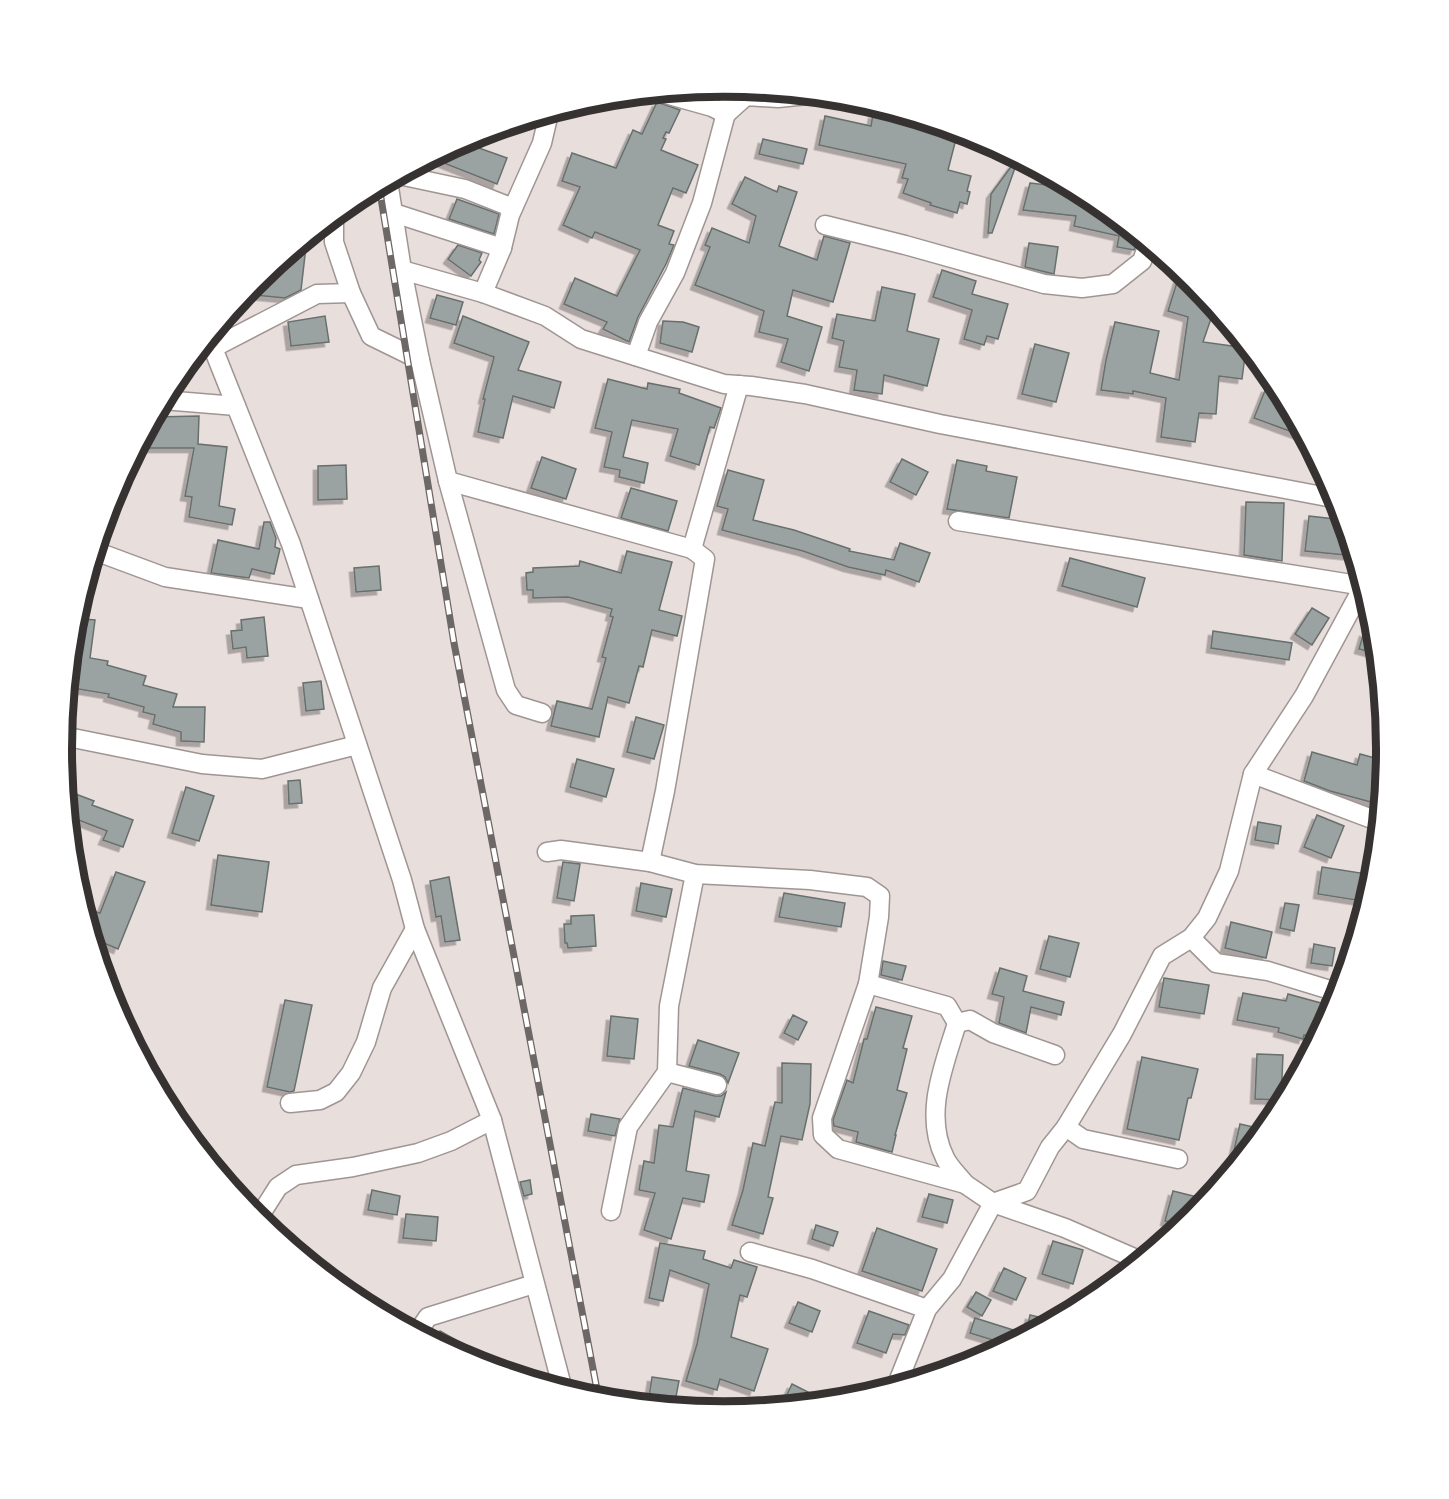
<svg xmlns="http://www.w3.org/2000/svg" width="1449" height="1499" font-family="'Exo 2',sans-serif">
<defs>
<filter id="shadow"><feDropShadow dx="-4.5" dy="4.5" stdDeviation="0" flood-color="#0004"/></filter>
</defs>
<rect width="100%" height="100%" fill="#e8dedc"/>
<g fill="#9aa3a1" stroke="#67706e" stroke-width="1.5" filter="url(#shadow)">
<path d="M657,102L680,110L669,133L666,132L663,138L666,139L661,150L698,165L686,193L673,188L658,225L674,231L669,244L674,245L666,264L638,317L629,342L603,329L607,322L564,304L575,278L617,296L640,250L595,232L592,238L563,225L580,187L562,181L572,153L616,168L633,130L642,134Z"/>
<path d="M873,114L909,121L910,118L958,131L948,170L971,176L967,191L970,192L967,204L960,202L957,213L930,205L931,203L903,193L908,179L902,178L906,164L819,145L825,116L871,126Z"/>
<path d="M763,139L807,149L803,164L759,154Z"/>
<path d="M462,142L507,158L497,184L431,158Z"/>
<path d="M1013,164L1016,165L992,233H988L991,194Z"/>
<path d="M745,177L777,192L779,186L797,192L779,246L817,260L824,236L850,243L833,302L793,290L787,316L822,327L809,371L781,362L788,339L759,332L764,311L695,285L710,247L705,245L712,228L749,243L756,216L732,204Z"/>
<path d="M1030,183L1064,187V183L1093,198L1140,237L1134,250L1117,247L1119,236L1074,226L1076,216L1023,210Z"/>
<path d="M457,199L499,214L494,234L449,219Z"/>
<path d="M307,238L301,290L285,298L244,294L256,280Z"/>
<path d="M1029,243L1058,247L1054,274L1025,267Z"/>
<path d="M458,245L482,253L479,260L481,262L471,276L448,259Z"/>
<path d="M942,270L976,281L972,294L1008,304L998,339L987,336L984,345L964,339L972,310L933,297Z"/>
<path d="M1178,279L1196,284L1215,307L1203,342L1246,348L1242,379L1219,376L1216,414L1199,413L1195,442L1161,437L1166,398L1133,391V394L1101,390L1106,360L1115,322L1159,331L1150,373L1179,380L1188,317L1168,311Z"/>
<path d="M882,287L915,294L907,331L939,339L927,386L884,375L882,394L854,390L857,370L839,367L844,341L832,338L837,314L875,321Z"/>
<path d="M437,295L463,302L456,325L430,318Z"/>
<path d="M325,316L329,342L291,346L288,322Z"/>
<path d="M463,316L529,342L518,370L561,382L554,408L513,396L503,438L478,432L485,399H483L494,357L454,343Z"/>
<path d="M663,321L683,322L699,327L692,352L660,343Z"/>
<path d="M1035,344L1069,353L1056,402L1022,394Z"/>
<path d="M608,379L647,389L648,383L680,389L679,393L721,408L714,428L710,427L699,465L670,456L678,429L632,420L623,457L648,463L644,483L619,477L620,470L604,467L612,432L595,428Z"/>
<path d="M1266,388L1283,394L1306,437L1254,418Z"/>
<path d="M199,416L198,444L227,447L219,506L235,509L232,525L189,517L192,497L185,496L194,448H148V428L154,417Z"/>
<path d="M542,457L576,469L566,499L531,488Z"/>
<path d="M902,459L928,472L916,495L890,482Z"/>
<path d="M957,460L987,466L986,471L1017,477L1009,518L947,509Z"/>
<path d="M346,465L347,499L318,500V466Z"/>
<path d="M728,470L764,480L753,520L794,530L850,549L849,551L894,560L900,543L930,553L919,582L886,570L885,575L848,567L803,551L722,530L728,509L717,506Z"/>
<path d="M631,488L677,501L668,531L621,518Z"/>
<path d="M1246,502L1284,503L1282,561L1244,555Z"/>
<path d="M1309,516L1344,520L1355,556L1305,551Z"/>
<path d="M264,522H270L276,538L275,547L280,549L274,574L252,569L249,578L211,573L218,540L259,549Z"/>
<path d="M627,551L672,562L659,610L682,616L677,636L652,630L643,667L639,666L629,703L608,697L599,737L551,726L557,701L592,709L606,658L602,657L613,617L610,616L612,609L568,597L533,598V590H527L526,573L533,572V568L579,566L580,561L621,573Z"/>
<path d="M1070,558L1145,578L1137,607L1062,586Z"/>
<path d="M379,566L381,590L356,592L354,568Z"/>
<path d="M1312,608L1329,618L1312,645L1295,634Z"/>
<path d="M264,617L268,656L247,658L246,647L233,649L231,631L242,630L241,620Z"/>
<path d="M84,619L95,620L90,658L108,661L107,665L146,676L143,685L177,694L173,707H205L204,742L181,741V732L153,724L155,715L143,712L144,707L108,697L109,694L72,688L81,637L73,636L74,621L84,622Z"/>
<path d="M1213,631L1292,643L1289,660L1211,648Z"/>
<path d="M1364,632L1376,636L1378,654L1359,649Z"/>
<path d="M321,681L324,709L306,711L303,683Z"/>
<path d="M636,717L664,725L654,759L627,752Z"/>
<path d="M1312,752L1357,765L1360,754L1386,761L1382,805L1330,791L1304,781Z"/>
<path d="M577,759L614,769L606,797L570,787Z"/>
<path d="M300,780L302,803L289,804L288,781Z"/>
<path d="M186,787L214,796L199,841L172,833Z"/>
<path d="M65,790L94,801L92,805L133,820L123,847L103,840L107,831L68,816Z"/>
<path d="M1317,815L1344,826L1331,858L1304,847Z"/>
<path d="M1258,822L1281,826L1278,844L1255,840Z"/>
<path d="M218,855L269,862L262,912L211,905Z"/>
<path d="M563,862L580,864L574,901L557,898Z"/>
<path d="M1322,867L1367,874L1362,901L1318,894Z"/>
<path d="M116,872L145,882L118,949L92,938L89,928L96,912L100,913Z"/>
<path d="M449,877L460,940L445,942L441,916L436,917L430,881Z"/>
<path d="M641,883L672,889L666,917L636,911Z"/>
<path d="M784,893L845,903L841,927L779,917Z"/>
<path d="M1285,903L1299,905L1294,931L1280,928Z"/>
<path d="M594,915L596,946L568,948L567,943H565L564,924H571V916Z"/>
<path d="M1231,922L1272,932L1266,958L1225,948Z"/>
<path d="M1049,936L1079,943L1070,977L1040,969Z"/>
<path d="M1314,944L1335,948L1332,966L1311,963Z"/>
<path d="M883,961L906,966L902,980L881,975Z"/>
<path d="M1000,968L1027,976L1023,991L1064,1002L1061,1015L1031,1007L1026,1033L999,1023L1004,997L992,994Z"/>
<path d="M1164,978L1209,985L1204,1014L1159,1007Z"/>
<path d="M1243,993L1286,1001L1288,994L1321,1003L1322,1000L1337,1004L1317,1040L1313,1039L1314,1037L1304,1035L1303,1039L1278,1032L1279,1028L1237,1020Z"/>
<path d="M285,1000L312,1005L294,1091L290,1092L267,1087Z"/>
<path d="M876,1007L912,1016L903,1048L907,1049L897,1090L907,1093L895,1135H896L892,1152L856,1142L858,1132L834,1126L833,1120L847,1080L853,1083L864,1039H867Z"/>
<path d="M793,1015L807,1022L798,1040L784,1033Z"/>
<path d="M611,1016L638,1019L634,1059L607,1056Z"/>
<path d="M698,1040L739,1053L728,1083L725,1077L720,1074L689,1066Z"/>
<path d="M1257,1054L1283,1055L1281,1100L1255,1099Z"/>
<path d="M1142,1057L1198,1069L1191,1098H1188L1179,1140L1127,1129Z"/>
<path d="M782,1063L811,1064L810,1104L802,1140L781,1136L768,1197L773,1198L763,1234L732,1225L743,1190L753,1143L765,1146L775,1102L782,1103Z"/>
<path d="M683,1088L715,1096H721L726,1092L719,1117L695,1111L686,1171L709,1175L704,1202L683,1198L671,1239L644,1230L655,1193L639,1190L644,1161L654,1163L659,1125L673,1127Z"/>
<path d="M591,1114L620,1119L615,1136L588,1131Z"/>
<path d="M1240,1124L1266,1130L1228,1177Z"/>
<path d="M530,1180L532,1194L524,1196L520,1182Z"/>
<path d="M372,1190L400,1196L397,1215L368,1210Z"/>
<path d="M1173,1191L1209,1200L1185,1225L1165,1221Z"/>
<path d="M929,1194L953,1200L947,1223L922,1217Z"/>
<path d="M406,1214L438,1217L436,1241L403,1238Z"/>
<path d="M816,1225L838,1232L833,1246L812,1239Z"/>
<path d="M877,1228L937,1249L922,1291L862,1271Z"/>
<path d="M1053,1241L1083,1250L1073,1284L1042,1274Z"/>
<path d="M660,1243L705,1251L703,1259L731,1268L734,1260L757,1267L747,1297L740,1295L731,1337L768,1349L754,1391L720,1379L717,1390L686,1381L697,1344L709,1284L670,1270L663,1301L649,1298Z"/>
<path d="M1004,1268L1026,1278L1016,1300L993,1291Z"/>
<path d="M976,1292L991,1300L982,1316L967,1307Z"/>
<path d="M798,1302L820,1311L812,1332L789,1323Z"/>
<path d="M869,1311L909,1325L905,1335L893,1334L886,1353L857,1343Z"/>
<path d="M1030,1315L1056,1321L1009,1345L970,1333L975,1318L1026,1334Z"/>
<path d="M440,1331L486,1357L481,1365L470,1362L433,1342Z"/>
<path d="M652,1377L679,1381L674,1407L648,1403Z"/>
<path d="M792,1384L814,1395L809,1404L781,1407Z"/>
</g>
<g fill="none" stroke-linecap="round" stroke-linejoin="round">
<g stroke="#9f9593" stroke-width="21">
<g id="street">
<path d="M662,93L712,107L726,114L746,96L778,98L807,95"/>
<path d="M399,175L465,189L513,208"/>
<path d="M388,181L402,270L420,360L448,481L692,549L739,385"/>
<path d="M394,213L502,248"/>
<path d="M334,217V242L351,293L371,336L420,360"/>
<path d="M825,225L905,245L1044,284L1082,288L1113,284L1142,261L1148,244"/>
<path d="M402,270L483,293L545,316L581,339L724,384L751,386L805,394L940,424L1338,499"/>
<path d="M483,293L502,248L510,215L542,143L549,113"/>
<path d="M209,338L291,544L402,880L415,929L492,1120L563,1390"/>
<path d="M213,348L317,294L351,293"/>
<path d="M636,356L648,322L675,273L702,203L733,87"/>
<path d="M163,400L236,406"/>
<path d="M448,481L506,690L516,705L542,713"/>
<path d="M958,521L1364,586"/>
<path d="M95,551L165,577L309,599"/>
<path d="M63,736L202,764L262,769L357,745"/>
<path d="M1253,774L1380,822"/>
<path d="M547,852L561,850L650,862L695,874L810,880L867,887L880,896L879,917L868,984L822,1118L823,1135L838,1149L965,1184L993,1203L1065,1228L1141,1261"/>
<path d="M650,862L665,791L705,559L692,549"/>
<path d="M1191,938L1216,963L1268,971L1340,993"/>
<path d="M868,984L947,1006L957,1023C944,1066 923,1114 945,1158C949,1167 959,1176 965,1184"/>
<path d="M957,1023L970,1020L993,1033L1055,1055"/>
<path d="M667,1072L717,1085"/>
<path d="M290,1103L320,1100L336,1092L351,1073L366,1042L382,988L415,929"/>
<path d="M1066,1127L1083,1139L1178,1159"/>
<path d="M611,1211L628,1127L667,1072L669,1006L695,874"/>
<path d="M257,1220L278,1187L296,1175L353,1167L418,1153L451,1141L492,1120"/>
<path d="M750,1252L812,1269L927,1309"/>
<path d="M417,1333L428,1317L534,1284"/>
<path d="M896,1387L927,1309L952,1279L993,1203L1027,1191L1050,1147L1066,1127L1122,1034L1162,956L1191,938L1207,918L1229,871L1253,774L1304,696L1364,585"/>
</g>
</g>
<use href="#street" stroke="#fff" stroke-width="18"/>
<g stroke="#6d6766" stroke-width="7">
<path id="rail" d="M379,186L454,643L599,1400"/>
</g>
<use href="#rail" stroke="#fff" stroke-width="4.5" stroke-dasharray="14" stroke-linecap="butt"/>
</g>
<path d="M0 0H1449V1499H0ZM72 749a652 652 0 1 1 1304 0a652 652 0 1 1-1304 0Z" fill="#fff" fill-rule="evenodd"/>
<path fill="none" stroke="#363231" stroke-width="8" d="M72 749a652 652 0 1 1 1304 0a652 652 0 1 1-1304 0Z"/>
</svg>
